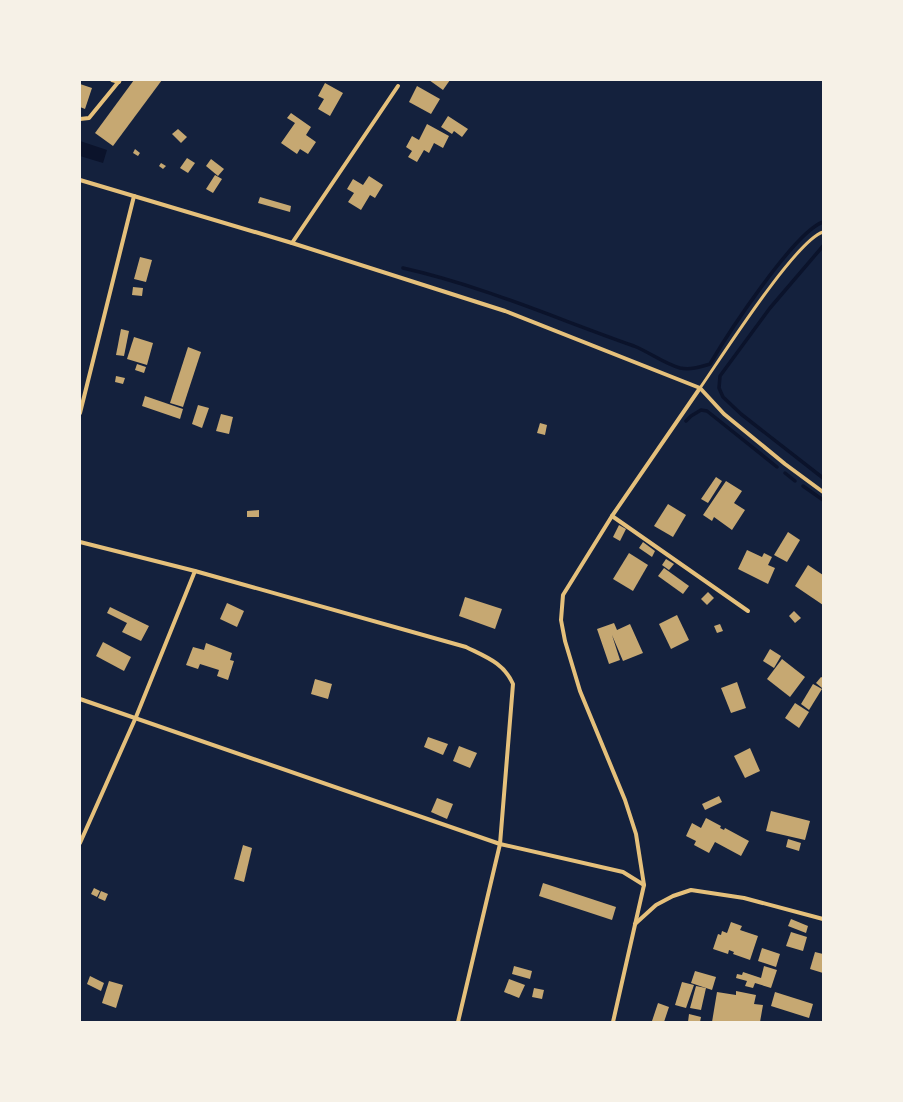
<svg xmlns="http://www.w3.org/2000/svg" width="903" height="1102" font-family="Helvetica,sans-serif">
<rect width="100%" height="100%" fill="#14213d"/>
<path fill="#0b132b" d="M80,141L107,150L103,163L80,156Z"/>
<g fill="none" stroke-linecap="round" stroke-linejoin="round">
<g stroke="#0b132b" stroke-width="3.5">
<path d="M823,246L770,308L720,376L719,388L723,397L741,414L823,478"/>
<path d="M403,268C483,286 557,319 634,346C649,352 665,364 680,368C691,370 700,367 710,364C727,335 794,232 823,222"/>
<path d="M686,421L691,416L701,410L707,411L777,467"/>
<path d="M785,473L795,481"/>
<path d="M803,486L823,500"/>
</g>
</g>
<g fill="#c6a872">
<path d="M134,80H162L113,146L95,133Z"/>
<path d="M429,80H450L443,90Z"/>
<path d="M325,83L343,93L330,116L318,109L324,99L318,96Z"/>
<path d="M80,84L92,88L85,109L80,107Z"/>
<path d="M417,86L440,99L431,114L409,102Z"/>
<path d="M291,113L311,127L306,135L316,142L308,154L300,149L297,154L281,143L295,123L287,118Z"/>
<path d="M448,116L468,129L462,137L454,131L452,134L441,127Z"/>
<path d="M427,124L449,136L443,148L434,143L429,153L424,150L417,162L408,157L412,151L406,147L412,136L419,140Z"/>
<path d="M178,129L187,137L181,143L172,134Z"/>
<path d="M135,149L140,153L138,156L133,153Z"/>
<path d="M187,158L195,163L188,173L180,168Z"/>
<path d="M211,159L224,169L218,176L206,166Z"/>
<path d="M161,163L166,166L163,169L159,166Z"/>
<path d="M215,175L222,179L213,193L206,189Z"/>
<path d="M369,176L383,185L375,198L370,195L361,210L348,202L354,193L347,189L353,179L363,185Z"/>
<path d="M260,197L291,206L290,212L258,203Z"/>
<path d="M140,257L152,260L146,282L134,279Z"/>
<path d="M133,287L143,288L142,296L132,295Z"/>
<path d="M121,329L129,331L124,356L116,355Z"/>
<path d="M134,337L153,343L147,365L127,359Z"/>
<path d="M188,347L201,352L183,407L170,403Z"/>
<path d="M137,364L146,367L144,373L135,370Z"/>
<path d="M116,376L125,378L123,384L115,382Z"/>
<path d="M145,396L183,409L180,419L142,406Z"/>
<path d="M198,405L209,408L202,428L192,424Z"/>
<path d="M221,414L233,417L229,434L216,431Z"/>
<path d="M540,423L547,425L545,435L537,433Z"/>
<path d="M716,477L722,481L708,503L701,499Z"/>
<path d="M726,481L742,491L734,503L745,510L732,530L714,517L712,521L703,515Z"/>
<path d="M668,504L686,515L673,537L654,526Z"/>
<path d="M259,510V517H247V511Z"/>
<path d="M619,525L626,529L620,541L613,537Z"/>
<path d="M788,532L800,540L787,562L774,555Z"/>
<path d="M643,542L655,551L652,557L639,548Z"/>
<path d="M747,550L762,557L764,553L772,557L768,565L775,568L768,584L738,569Z"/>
<path d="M629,553L648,565L633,591L613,579Z"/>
<path d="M666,559L674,564L669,570L662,565Z"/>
<path d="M808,565L823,575V605L795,586Z"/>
<path d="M664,568L689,586L683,594L658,576Z"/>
<path d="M708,592L714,598L707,605L701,599Z"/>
<path d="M465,597L502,609L495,629L459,616Z"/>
<path d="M227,603L244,611L237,627L220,619Z"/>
<path d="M110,607L149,626L141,641L122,632L127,623L107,613Z"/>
<path d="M794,611L801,618L795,623L789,616Z"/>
<path d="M677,615L689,640L671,649L659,624Z"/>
<path d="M614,623L617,630L630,624L643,653L623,661L612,635L620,660L609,664L597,629Z"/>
<path d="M720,624L723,631L717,633L714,626Z"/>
<path d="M103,642L131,657L124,671L96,656Z"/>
<path d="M206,643L232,653L230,660L234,661L228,680L217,676L219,670L200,664L198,669L186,665L193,647L204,650Z"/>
<path d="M770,649L781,656L774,668L763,661Z"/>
<path d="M782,659L805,677L790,697L767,679Z"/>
<path d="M821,677L823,678L822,688L816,683Z"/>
<path d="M315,679L332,684L328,699L311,694Z"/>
<path d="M737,682L746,708L731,713L721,688Z"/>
<path d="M813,684L822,689L809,710L801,704Z"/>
<path d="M795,703L809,712L799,728L785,718Z"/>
<path d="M428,737L448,744L443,755L424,747Z"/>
<path d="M459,746L477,753L470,768L453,761Z"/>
<path d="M750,748L760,771L745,778L734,756Z"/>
<path d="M719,796L722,802L705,810L702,804Z"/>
<path d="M437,798L453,804L447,819L431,812Z"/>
<path d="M771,811L810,821L805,840L766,831Z"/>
<path d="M706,818L721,826L720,828L724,830L725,828L749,841L741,856L715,842L709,853L694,845L696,841L686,836L692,823L701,828Z"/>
<path d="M788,839L801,843L799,851L786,847Z"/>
<path d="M243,845L252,848L244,882L234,879Z"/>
<path d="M543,883L616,907L612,920L539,896Z"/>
<path d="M94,888L100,891L97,897L91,894Z"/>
<path d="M101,891L108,894L105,901L98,898Z"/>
<path d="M791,919L808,926L806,933L788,926Z"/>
<path d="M731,922L742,926L740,930L758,936L750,960L733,954L734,952L729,950L728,954L713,949L718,934L721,935L722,931L727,933Z"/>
<path d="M791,932L807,937L803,951L786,946Z"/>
<path d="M762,948L780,954L776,967L758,961Z"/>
<path d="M815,952L823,954V973L810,969Z"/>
<path d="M514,966L532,971L530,979L512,974Z"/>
<path d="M764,966L777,970L771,988L755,983L753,988L745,986L747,981L736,978L737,974L742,975L743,972L761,978Z"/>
<path d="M695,971L716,977L712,990L691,983Z"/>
<path d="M90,976L104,983L101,991L87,984Z"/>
<path d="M509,979L525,985L519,998L504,992Z"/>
<path d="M109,981L123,985L116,1008L102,1003Z"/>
<path d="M682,982L694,985L686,1008L675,1005Z"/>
<path d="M696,986L706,988L701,1010L690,1008Z"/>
<path d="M534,988L544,990L542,999L532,997Z"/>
<path d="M736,991L756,995L754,1004L763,1005L760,1022H712L717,992L736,995Z"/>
<path d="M775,992L813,1004L809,1018L771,1006Z"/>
<path d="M658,1003L669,1007L664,1022L652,1021Z"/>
<path d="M689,1014L701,1017L700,1022H688Z"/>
</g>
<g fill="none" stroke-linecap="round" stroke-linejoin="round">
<path stroke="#e5c07b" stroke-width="3" d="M700,388C721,358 795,241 823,232"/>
<g stroke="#e5c07b" stroke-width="4">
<path d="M112,80L119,82"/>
<path d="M80,119L89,118L120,80"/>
<path d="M80,180L292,243L505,311L700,388L724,414L785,464L823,492"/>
<path d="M292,243L398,86"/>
<path d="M80,413L134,196"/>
<path d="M612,516L748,611"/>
<path d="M80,542L195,571L466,647C486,657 504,663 513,684L500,844L458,1022"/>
<path d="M80,699L500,844L623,872L644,885"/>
<path d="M80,843L136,717L195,571"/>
<path d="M635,924L656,905L673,896L691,890L744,898L823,919"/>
<path d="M613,1022L644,885L636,834L625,800L580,691L565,641L561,620L563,595L612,516L700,388"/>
</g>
</g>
<rect width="903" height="1102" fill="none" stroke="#f6f1e7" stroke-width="162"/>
</svg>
